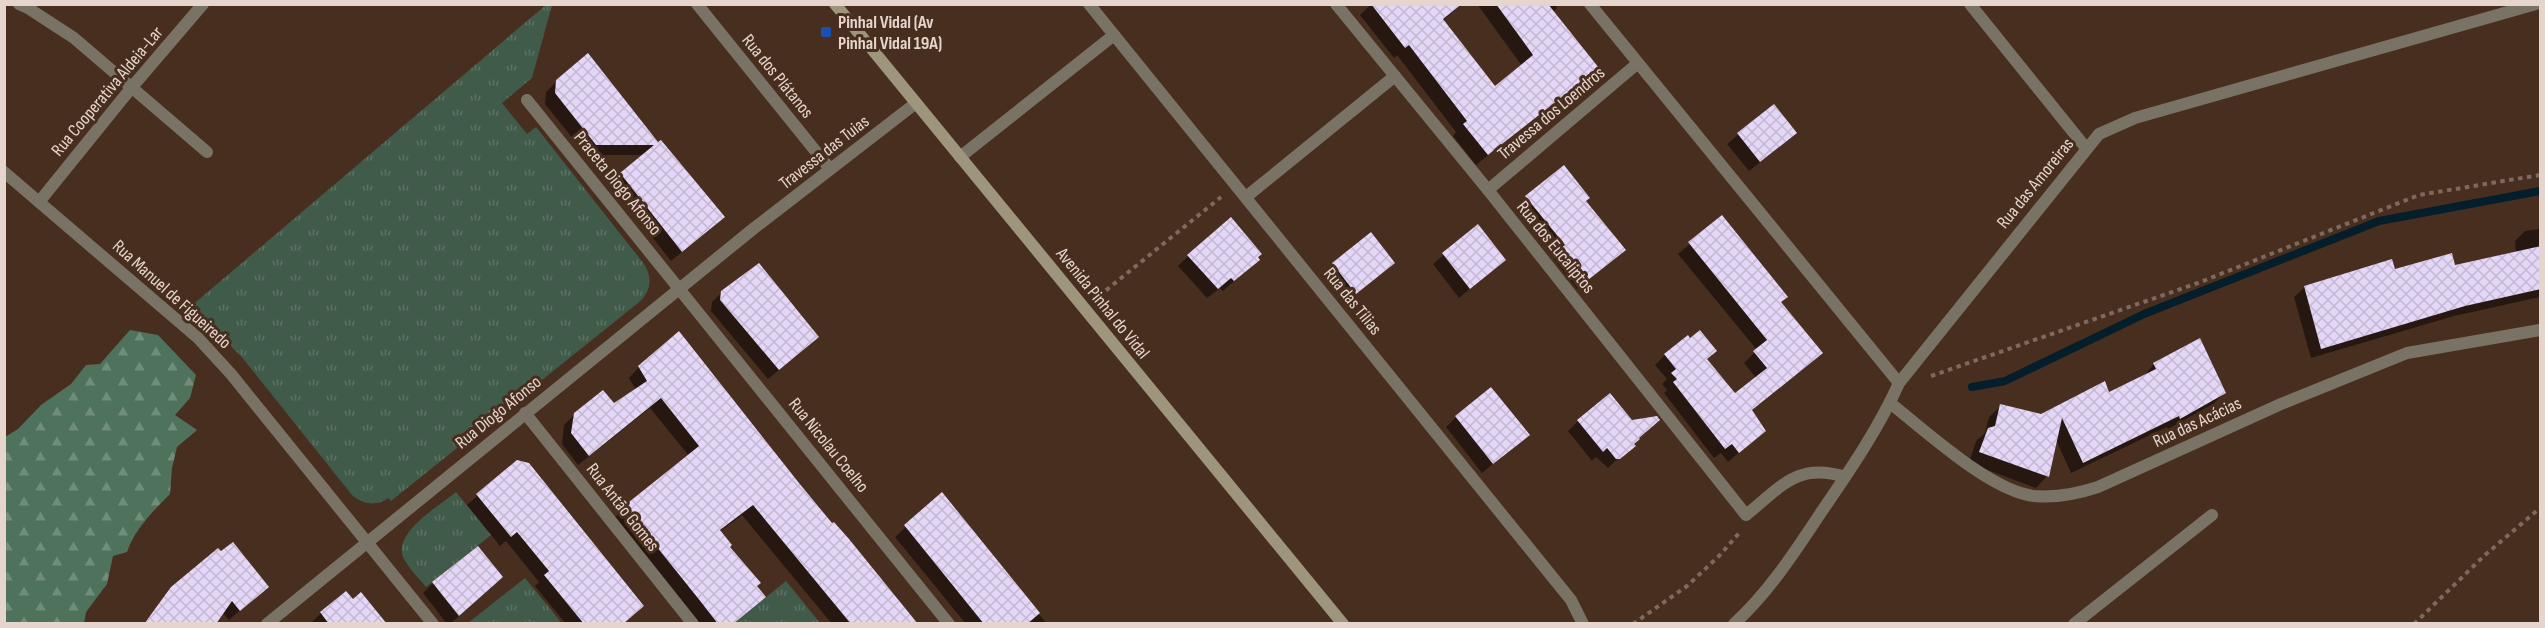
<svg xmlns="http://www.w3.org/2000/svg" width="2545" height="628" font-family="'Sofia Sans Condensed',sans-serif">
<defs>
<pattern id="grass-tufts" width="24" height="20" patternUnits="userSpaceOnUse" patternTransform="scale(1.5)"><rect width="24" height="20" fill="#415b4b"/><path d="M3 7l-1-3M5 7V3M7 7l1-3M15 17l-1-3M17 17v-4M19 17l1-3" fill="none" stroke="#5c7264"/></pattern>
<pattern id="forest-firs" width="22" height="20" patternUnits="userSpaceOnUse" patternTransform="scale(1.5)"><rect width="22" height="20" fill="#4e725c"/><path d="M5 1l3.5 6h-7zM16 11l3.5 6h-7z" fill="#708c7a"/></pattern>
<pattern id="building-cross-hatch" width="8" height="8" patternUnits="userSpaceOnUse" patternTransform="scale(1.5)"><rect width="8" height="8" fill="#e3d6f6"/><path d="M0 0l8 8M0 8l8-8" fill="none" stroke="#c3b8d1"/></pattern>
</defs>
<rect width="100%" height="100%" fill="#482e1f"/>
<g fill="url(#grass-tufts)">
<path d="M547,4L552,5L532,78L502,103L527,134L536,127L644,264C653,278 651,292 638,303L391,501L388,498C376,507 362,504 352,495L241,356L190,307Z"/>
<path d="M456,492L491,535L426,587C419,578 408,568 403,557C394,532 439,506 456,492Z"/>
<path d="M525,578L560,621L557,624L468,623Z"/>
<path d="M786,581L820,623L733,624Z"/>
</g>
<path fill="url(#forest-firs)" d="M130,330L158,335L196,375L190,398L175,415L197,430L177,447L172,468L170,494C153,511 135,529 127,552L113,556L107,584L86,612L84,623H5V437L18,429L41,405L71,384L86,365L100,364Z"/>
<g fill="#0007">
<path d="M1371,4H1463L1442,21L1494,88L1522,66L1477,4H1555L1557,8L1552,13L1597,68L1476,165L1453,136L1456,132L1397,55L1394,58L1360,15Z"/>
<path d="M557,81L658,144L713,227L671,261L611,185L645,155H586L545,104L546,92Z"/>
<path d="M1773,106L1784,143L1749,171L1727,144Z"/>
<path d="M1564,167L1585,201L1613,260L1577,289L1553,258L1555,256L1516,208Z"/>
<path d="M1722,217L1780,302L1821,353L1751,411L1764,431L1728,462L1721,453L1714,458L1664,393L1667,390L1662,384L1667,379L1655,365L1665,355L1706,360L1735,395L1756,378L1744,363L1757,350L1678,254Z"/>
<path d="M1478,226L1504,260L1459,298L1433,264Z"/>
<path d="M2540,229V297L2454,316L2311,358L2294,297L2305,287L2394,271L2454,267L2516,253L2515,241L2525,231Z"/>
<path d="M1370,234L1393,263L1345,303L1322,274Z"/>
<path d="M1188,256L1256,258L1258,260L1223,291L1220,288L1207,298L1178,266Z"/>
<path d="M722,292L807,347L768,379L711,311L712,302Z"/>
<path d="M2154,364L2224,393L2213,404L2168,429L2167,427L2071,473L2056,440L2047,476L2036,488L1969,463L1976,441L1985,433L1989,417L2001,406L2041,415L2109,394L2143,377Z"/>
<path d="M639,367L908,624H832L742,515L719,532L764,597L733,624H700L614,518L689,456L650,408L578,465L562,444L564,425L575,414L613,405L636,390L629,378Z"/>
<path d="M1456,417L1528,435L1482,473L1446,427Z"/>
<path d="M1658,420L1608,468L1596,457L1592,461L1568,431L1578,421Z"/>
<path d="M517,461L623,624H566L535,586L539,582L506,541L500,546L467,505Z"/>
<path d="M942,494L1047,624H966L895,537Z"/>
<path d="M433,583L491,588L450,624H447L423,593Z"/>
<path d="M267,587L229,620L222,612L214,624H143L172,588Z"/>
<path d="M353,601L383,624L311,623L321,613Z"/>
</g>
<g fill="none" stroke-linecap="round" stroke-linejoin="round">
<path stroke="#041e2c" stroke-width="8" d="M1972,387L2005,381L2144,314L2379,221L2540,191"/>
</g>
<g fill="url(#building-cross-hatch)">
<path d="M1371,4H1462L1443,19L1495,86L1533,55L1496,4H1548L1599,68L1488,155L1463,124L1467,121L1409,45L1405,48Z"/>
<path d="M588,53L658,142L661,140L725,217L682,252L620,173L654,145H596L555,93L556,80Z"/>
<path d="M1774,104L1797,133L1760,162L1737,133Z"/>
<path d="M1564,165L1590,198L1586,201L1626,250L1588,280L1562,247L1565,245L1525,196Z"/>
<path d="M1722,215L1788,297L1781,302L1823,353L1752,410L1766,431L1739,453L1732,444L1725,449L1673,382L1677,379L1671,373L1676,369L1664,354L1688,335L1690,338L1700,330L1717,351L1707,359L1735,393L1767,368L1753,351L1767,340L1688,242Z"/>
<path d="M1231,217L1262,254L1258,257L1260,260L1234,281L1231,278L1218,289L1187,255Z"/>
<path d="M1478,224L1506,260L1470,289L1442,253Z"/>
<path d="M1371,232L1395,263L1356,294L1332,263Z"/>
<path d="M2541,246V289L2465,306L2321,349L2304,286L2392,259L2395,269L2452,253L2455,265Z"/>
<path d="M759,263L819,337L779,370L720,300L721,291Z"/>
<path d="M679,331L799,483L832,523L834,522L849,539L918,624H851L753,505L720,530L732,545L730,547L761,583L757,586L766,597L733,624H718L701,602L624,506L699,446L661,398L589,456L571,433L574,413L603,390L614,403L647,381L638,366Z"/>
<path d="M2200,338L2226,393L2180,419L2179,416L2083,463L2062,418L2049,477L1979,452L1988,428L1995,426L2000,404L2041,414L2105,381L2109,392L2156,369L2153,363Z"/>
<path d="M1491,387L1530,435L1493,464L1455,416Z"/>
<path d="M1610,393L1632,420L1657,416L1660,420L1639,438L1640,439L1634,444L1636,446L1620,459H1616L1607,448L1603,452L1577,420Z"/>
<path d="M517,460L529,463L644,606L623,624H584L544,575L549,571L517,532L511,537L476,494Z"/>
<path d="M942,492L1040,613L1027,624H984L904,525Z"/>
<path d="M233,542L269,587L240,611L232,601L216,624H144L171,587L218,548L221,551Z"/>
<path d="M478,546L503,577L459,616L432,582Z"/>
<path d="M346,591L353,599L361,592L387,624H329L320,612Z"/>
</g>
<g fill="none" stroke-linecap="round" stroke-linejoin="round">
<g stroke="#7f685c" stroke-width="4" stroke-dasharray="4.5 4.5" stroke-linecap="butt">
<path d="M1099,296L1221,197"/>
<path d="M1931,376L2198,283L2419,195L2540,175"/>
<path d="M1633,624L1687,586L1719,556L1740,532"/>
<path d="M2414,624L2485,555L2540,508"/>
</g>
<g stroke="#787364" stroke-width="12">
<path d="M19,4L28,8L74,38L207,152"/>
<path d="M697,4L830,169"/>
<path d="M1089,4L1571,600L1583,624"/>
<path d="M1336,4L1488,190L1746,515C1781,487 1797,462 1845,477"/>
<path d="M1590,4L1899,383"/>
<path d="M1970,4L2086,148"/>
<path d="M527,100L949,624"/>
<path d="M960,157L1114,35"/>
<path d="M4,172L198,338L231,374L433,624"/>
<path d="M1488,190L1638,63"/>
<path d="M1246,197L1395,76"/>
<path d="M39,202L132,87L203,4"/>
<path d="M1890,403C1926,431 1990,491 2034,496C2056,498 2077,494 2098,487L2281,404L2407,353L2540,330"/>
<path d="M525,413L693,624"/>
<path d="M267,624L753,229L916,103"/>
<path d="M1734,624C1769,592 1794,553 1820,514C1848,473 1878,430 1899,383L2099,134L2135,118L2536,4"/>
<path d="M2074,624L2212,515"/>
</g>
<path stroke="#9e957d" stroke-width="12" d="M835,4L1343,624"/>
</g>
<rect fill="#1a4fb4" stroke="#482e1f" stroke-width="2" x="820" y="26" width="12" height="12" rx="3"/>
<g text-anchor="middle" stroke-width="6" stroke-linejoin="round" paint-order="stroke">
<g font-size="18" font-weight="bold" fill="#e6d5cc" stroke="#482e1f" text-anchor="start">
<text x="838" y="28">Pinhal Vidal (Av<tspan x="838" dy="21">Pinhal Vidal 19A)</tspan></text>
</g>
<g font-size="18" fill="#e6d5cc" stroke="#482e1f">
<text transform="translate(778 76) rotate(51)" y="6">Rua dos Plátanos</text>
<text transform="translate(107 91) rotate(-50)" y="6">Rua Cooperativa Aldeia-Lar</text>
<text transform="translate(1551 113) rotate(-40)" y="6">Travessa dos Loendros</text>
<text transform="translate(824 152) rotate(-38)" y="6">Travessa das Tuias</text>
<text transform="translate(618 183) rotate(51)" y="6">Praceta Diogo Afonso</text>
<text transform="translate(2035 183) rotate(-51)" y="6">Rua das Amoreiras</text>
<text transform="translate(1556 247) rotate(51)" y="6">Rua dos Eucaliptos</text>
<text transform="translate(172 294) rotate(42)" y="6">Rua Manuel de Figueiredo</text>
<text transform="translate(1353 301) rotate(51)" y="6">Rua das Tílias</text>
<text transform="translate(1103 303) rotate(51)" y="6">Avenida Pinhal do Vidal</text>
<text transform="translate(498 412) rotate(-39)" y="6">Rua Diogo Afonso</text>
<text transform="translate(2197 422) rotate(-25)" y="6">Rua das Acácias</text>
<text transform="translate(829 445) rotate(51)" y="6">Rua Nicolau Coelho</text>
<text transform="translate(623 507) rotate(52)" y="6">Rua Antão Gomes</text>
</g>
</g>
<rect width="2545" height="628" fill="none" stroke="#e6d5cc" stroke-width="12"/>
</svg>
